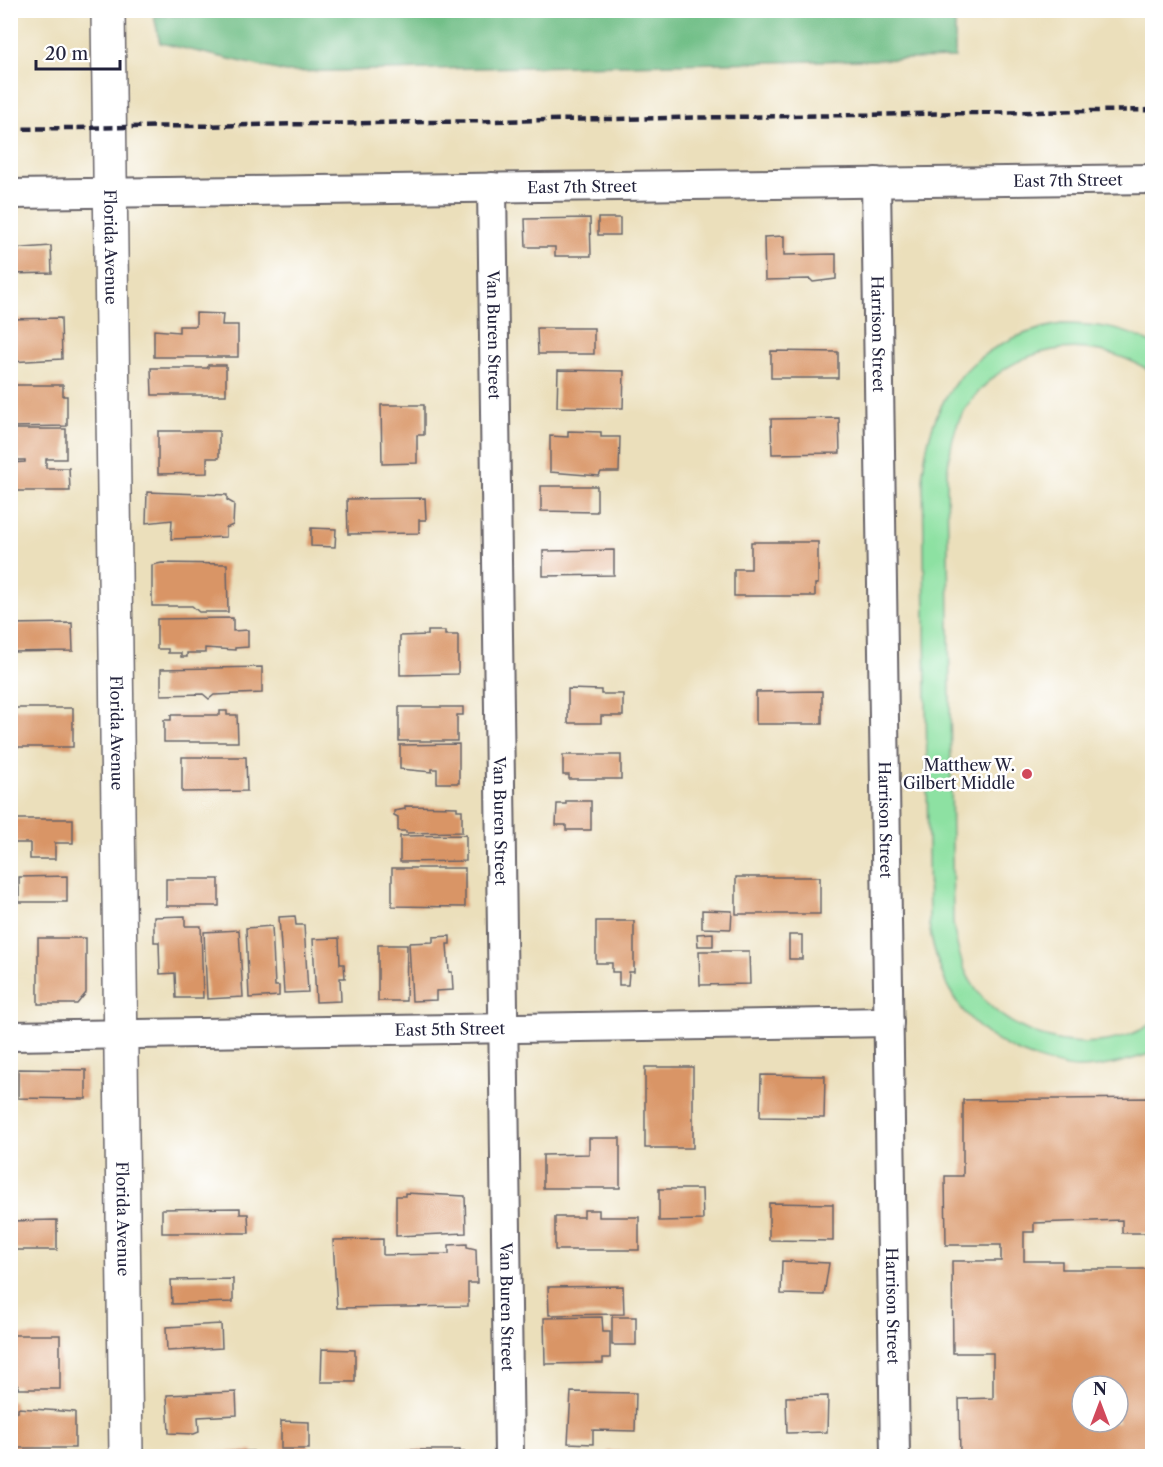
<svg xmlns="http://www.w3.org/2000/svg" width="1163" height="1467" font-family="'Libre Caslon Text',serif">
<rect width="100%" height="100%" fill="#fff"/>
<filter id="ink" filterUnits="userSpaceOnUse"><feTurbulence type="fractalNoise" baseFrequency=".0167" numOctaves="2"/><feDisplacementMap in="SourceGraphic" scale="12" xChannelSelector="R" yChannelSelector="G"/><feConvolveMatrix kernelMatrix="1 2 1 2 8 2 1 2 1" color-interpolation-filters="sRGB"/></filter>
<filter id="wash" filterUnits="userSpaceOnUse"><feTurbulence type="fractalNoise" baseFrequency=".008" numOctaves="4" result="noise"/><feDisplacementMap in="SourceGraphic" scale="24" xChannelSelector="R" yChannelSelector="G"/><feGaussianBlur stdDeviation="1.35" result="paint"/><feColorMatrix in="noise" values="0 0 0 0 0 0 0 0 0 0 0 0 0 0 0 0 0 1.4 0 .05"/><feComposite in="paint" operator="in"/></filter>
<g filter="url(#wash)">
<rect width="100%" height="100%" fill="#ebdfbb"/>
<path fill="#8de1a2" stroke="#58826e" stroke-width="1.5" d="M1061,324C1093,324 1124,327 1152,344V372C1088,332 1011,342 966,408C953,426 950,452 947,474L953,923C956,943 960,963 970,980C1004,1041 1096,1062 1152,1023V1052L1150,1054C1126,1061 1103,1068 1078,1068C1063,1068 1044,1061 1029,1056C966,1033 940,989 929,925L923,472C932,388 978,339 1061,324Z"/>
<path fill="#72bf88" stroke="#4a7062" stroke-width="1.5" d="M293,11L430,10L432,15L514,10L955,11V58L286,72L160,43L154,16L293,13Z"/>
<g id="blocks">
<g fill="#d99566" fill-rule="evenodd">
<path d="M590,218L591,256H555V247H526L525,219Z"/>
<rect x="598" y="218" width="22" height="17"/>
<path d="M784,236V255L836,254V279L813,282L810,279L765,280L764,237Z"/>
<path d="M51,246L52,273L10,274V249Z"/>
<path d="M196,313L223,314L222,325H238V357H154V330L179,332V326H196Z"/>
<path d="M61,318L62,359L10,362V319Z"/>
<path d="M537,328H594V354H538Z"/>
<path d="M771,351L838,352V378H771Z"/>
<path d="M208,365H226V395H152L151,368H208Z"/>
<path d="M558,370L624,371L623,408L557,407Z"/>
<path d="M10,385H63V396H67V426L10,427Z"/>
<path d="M381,405H424V435H417V463L382,464Z"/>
<path d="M839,418L840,453L772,454L771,419Z"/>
<path d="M10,429H66V459H46V468H69L70,491H10V463L25,462V460H10Z"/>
<path d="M158,431H219V458H207V473L158,474Z"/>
<path d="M568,431L601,432V437H620L619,472H601L599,476L550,472V436L568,437Z"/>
<path d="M541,486H597V512L541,511Z"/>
<path d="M147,492L227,495V500L234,504L233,525L226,528V537L171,539L172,520L146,523Z"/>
<path d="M425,498L426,520H419V533L348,534L347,499Z"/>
<path d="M311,528L336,529L335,547L311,546Z"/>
<path d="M751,542H818V584H815V596H734V569H751Z"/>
<path d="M614,550V575L543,576V551Z"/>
<path d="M162,563L227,564L228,612H199L192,606H152V565Z"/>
<path d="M233,618V631L248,630V647L235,648V650L205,648V653H187V657H181V653H168V649H157V619Z"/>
<path d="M72,623L73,651L10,652V624Z"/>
<path d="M428,631H445V635H458V674L400,675V636L428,635Z"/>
<path d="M262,667V693L214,695L209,699L203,694L161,695V669Z"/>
<path d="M568,689L601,690V694H623V716H601V723H568Z"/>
<path d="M822,691V724H756V692Z"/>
<path d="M399,707H463V715H457V741H399Z"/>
<rect x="10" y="708" width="63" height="39"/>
<path d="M220,711H227V715H237L238,742H164V720H171V715H220Z"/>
<path d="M459,744V783H437V769H432V772L400,769V745Z"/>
<path d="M563,755H621V779H569V775H563Z"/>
<path d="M182,757H246L247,791L182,792Z"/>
<path d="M566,801H591V830H566V825H556L557,804H566Z"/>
<path d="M405,806L457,807V810H462V832L406,833V831H398V817L394,815V811L405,809Z"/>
<path d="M14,819H73V843H55V859H30V843H14Z"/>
<path d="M466,835V861L400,862V836Z"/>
<path d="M392,868H465V907L392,906Z"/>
<path d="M67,876V902H19V877Z"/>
<rect x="736" y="877" width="84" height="37"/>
<rect x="166" y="879" width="53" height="27"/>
<path d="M702,910L732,911L731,929L702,928Z"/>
<path d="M185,916V926H201L203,998H176L175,973L160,974L159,942H154V917Z"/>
<path d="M295,916L296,925H304L308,992L284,993L279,917Z"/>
<path d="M596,921H634V972H629L628,985H619V972H612V963H596Z"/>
<path d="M272,926L275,986H279V996L249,998L246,928Z"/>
<path d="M239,930L243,997L207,999L204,932Z"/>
<path d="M713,933V946H698L697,934Z"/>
<rect x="789" y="935" width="13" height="24"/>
<path d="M450,936V944H447L449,972H452L453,990L436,991V1000L412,1001L409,943L433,942V937Z"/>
<path d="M38,938H86V993L77,1004H38Z"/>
<path d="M339,938L340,964H344L345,978H340L341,1001L316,1002L313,939Z"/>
<path d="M378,945H407L406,1001H378Z"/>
<path d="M699,951H749L750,984L700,985Z"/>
<rect x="645" y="1067" width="48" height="81"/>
<path d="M18,1069L86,1070V1099L18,1098Z"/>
<path d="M761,1075L825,1076L824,1118L760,1117Z"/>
<path d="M1152,1098V1233H1122V1220L1034,1223V1232H1024V1261H1062V1269H1152V1456H960L959,1399L993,1398V1353H953L952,1261H1001V1245H946L945,1176H963V1100ZM1082,1386H1118V1422H1082Z"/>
<path d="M589,1138H620V1188H543V1155L589,1154Z"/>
<path d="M659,1189H702L703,1220L659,1221Z"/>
<path d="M405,1193L465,1196L466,1233L396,1236V1196H405Z"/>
<path d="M769,1203L833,1204V1241L769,1240Z"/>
<path d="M240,1208V1214H248L249,1233H162V1209Z"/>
<path d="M584,1210H599V1217H639V1250H555V1217H584Z"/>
<path d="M57,1220V1250H10V1221Z"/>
<path d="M383,1239V1255L449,1254V1245L467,1244V1247L476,1249L477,1283H468V1306L337,1308L333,1240Z"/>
<path d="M782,1261L829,1263L824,1295L781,1294Z"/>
<path d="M233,1279V1302L172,1304L171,1280Z"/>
<path d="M623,1286L624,1314L549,1315L548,1287Z"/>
<path d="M602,1317L603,1332H610V1358H603V1363L545,1364L544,1318Z"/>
<rect x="612" y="1317" width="24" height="28"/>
<path d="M221,1324L222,1348L167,1351L166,1327Z"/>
<path d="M10,1335H60V1389H18V1385H10Z"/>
<path d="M322,1349L355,1350V1382H321Z"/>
<path d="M236,1392L237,1415L198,1417L199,1432L194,1434L169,1433L167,1395Z"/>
<path d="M571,1392L636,1393L635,1431L593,1430V1444L568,1443Z"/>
<path d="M828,1396L827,1432L787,1433L786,1397Z"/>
<path d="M10,1401H15V1412H18V1408L75,1412V1448H10Z"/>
<path d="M281,1421L309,1422V1449H281Z"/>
<path d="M399,1450H460V1452H469V1456H399Z"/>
<path d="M253,1451V1456H173V1453Z"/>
<path d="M608,1451H632V1456H606Z"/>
</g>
</g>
</g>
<g filter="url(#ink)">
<use href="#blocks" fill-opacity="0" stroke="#686468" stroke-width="1.5"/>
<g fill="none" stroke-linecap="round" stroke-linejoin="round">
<g stroke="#686468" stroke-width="32">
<g id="street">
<path id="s1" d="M876,182L895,1456"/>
<path id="s2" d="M492,187L509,1456"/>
<path id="s3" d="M10,194L1152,179"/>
<path id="s4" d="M10,1036L889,1022"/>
</g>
</g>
<g stroke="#686468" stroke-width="36">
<g id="secondary">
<path id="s5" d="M108,10L126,1456"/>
</g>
</g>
<use href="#street" stroke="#fff" stroke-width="28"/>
<use href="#secondary" stroke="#fff" stroke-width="33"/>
<path stroke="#22223b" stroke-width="4.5" stroke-dasharray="9 4.5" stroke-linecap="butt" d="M10,129L1152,110"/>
</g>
</g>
<circle fill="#d1495b" stroke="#fff" stroke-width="2" cx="1027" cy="774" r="6"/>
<g text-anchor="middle" stroke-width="5" stroke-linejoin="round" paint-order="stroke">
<g font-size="16" fill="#22223b" stroke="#fff">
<text dy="6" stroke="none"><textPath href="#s3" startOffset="1058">East 7th Street</textPath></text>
<text dy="6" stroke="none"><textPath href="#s3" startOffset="572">East 7th Street</textPath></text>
<text dy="6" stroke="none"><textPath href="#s5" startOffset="237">Florida Avenue</textPath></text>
<text dy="6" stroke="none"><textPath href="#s1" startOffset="152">Harrison Street</textPath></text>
<text dy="6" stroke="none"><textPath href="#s2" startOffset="148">Van Buren Street</textPath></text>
<text dy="6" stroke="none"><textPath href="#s5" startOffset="723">Florida Avenue</textPath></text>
<text dy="6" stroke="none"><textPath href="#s1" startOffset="638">Harrison Street</textPath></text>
<text dy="6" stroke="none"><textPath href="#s2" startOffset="634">Van Buren Street</textPath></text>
<text dy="6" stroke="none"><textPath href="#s4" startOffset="440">East 5th Street</textPath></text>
<text dy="6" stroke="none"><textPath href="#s5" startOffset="1209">Florida Avenue</textPath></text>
<text dy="6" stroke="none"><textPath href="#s1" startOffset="1124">Harrison Street</textPath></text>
<text dy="6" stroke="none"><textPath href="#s2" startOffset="1120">Van Buren Street</textPath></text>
</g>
<g font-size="16" fill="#22223b" stroke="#fff" text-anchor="end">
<text x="1015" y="771">Matthew W.<tspan x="1015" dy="18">Gilbert Middle</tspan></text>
</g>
</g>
<rect width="1163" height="1467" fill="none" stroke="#fff" stroke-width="36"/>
<g transform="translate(1100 1404)"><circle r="28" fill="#ffffff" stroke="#a7a7b1" stroke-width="1.5"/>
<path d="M0-4.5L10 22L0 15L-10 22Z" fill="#d1495b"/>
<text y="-9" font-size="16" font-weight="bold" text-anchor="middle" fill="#22223b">N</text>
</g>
<path d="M36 60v9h84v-9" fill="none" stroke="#22223b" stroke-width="3"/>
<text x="45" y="60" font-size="18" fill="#22223b" stroke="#ffffff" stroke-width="4.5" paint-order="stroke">20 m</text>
</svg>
